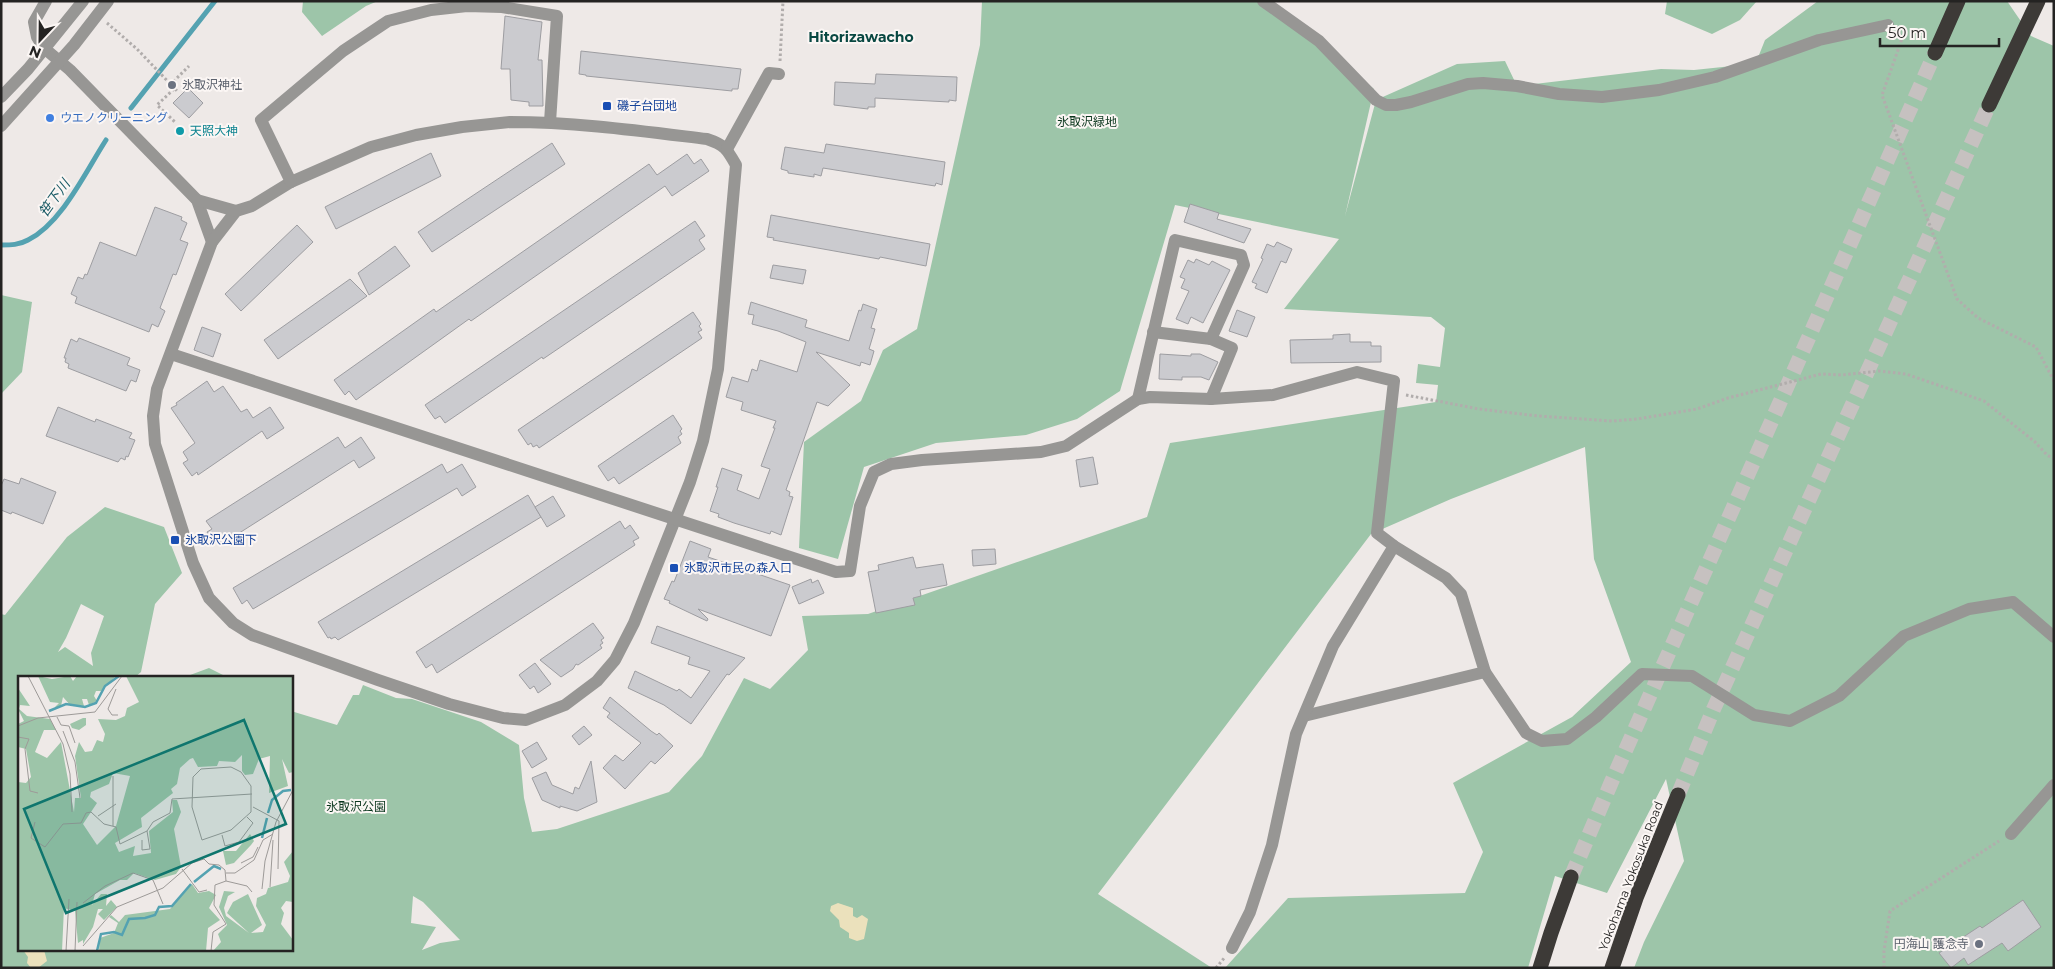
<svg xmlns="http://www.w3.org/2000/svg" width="2055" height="969" font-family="Montserrat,'Noto Sans JP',sans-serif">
<rect width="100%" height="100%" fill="#eee9e7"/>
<g fill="#9dc5a9" fill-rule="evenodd">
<path d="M303,1H378L366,6L322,36L302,12Z"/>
<path d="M982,1H1263L1374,89L1345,216L1376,100L1457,64L1505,61L1517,86L1661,69L1694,70L1751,64L1759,55L1765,40L1818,1H2007L2031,36L2054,46V968H1634L1644,942L1684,861L1666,779L1607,893L1555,876L1528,968H1225L1288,898L1465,893L1483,852L1453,783L1572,717L1631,662L1594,559L1585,447L1451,499L1371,534L1098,894L1212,968H1V614L5,615L67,537L105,507L164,527L182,573L155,604L141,672L134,678H19V950H291V711L337,725L353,695H359L363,685L396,698L412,699L481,722L519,745L524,798L532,832L557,829L669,792L702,756L744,678L770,689L808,650L802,616L868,614L1147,517L1170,443L1436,402L1438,385L1416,383L1418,364L1440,367L1445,328L1431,317L1284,309L1339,239L1175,205L1120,391L1077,419L1026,435L936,443L864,467L838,559L799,548L804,442L861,401L883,350L917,329L980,45ZM81,604L104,616L91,653L93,666L65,647L58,652L66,638ZM413,896L423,902L460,940L440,943L422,950L436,927L411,923Z"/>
<path d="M1667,1H1757L1740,20L1712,34L1665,14Z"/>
<path d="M1,295L32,302L22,372L1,394Z"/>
<path d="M209,668L229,678H182Z"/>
</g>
<g fill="#ebe1bc">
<path d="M838,903L853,908V916L857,918L862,915L868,919L864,939L857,941L849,938V933L840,927L839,920L830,911L831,906Z"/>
<path d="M23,950H44L47,961L38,968H31L27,963L28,957Z"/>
</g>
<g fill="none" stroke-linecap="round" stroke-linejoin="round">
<g stroke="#54a2b1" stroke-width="5">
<path d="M131,108L215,1"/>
<path d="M1,245C11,245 19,245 28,240C62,223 86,171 106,140"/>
</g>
</g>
<g fill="#cbcbcf" stroke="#9d9da1">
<path d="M505,16L542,22L538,60H542L543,106H529V102L511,100L510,69H501Z"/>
<path d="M581,51L741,69L738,89H732V91L586,76V75L579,74Z"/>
<path d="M876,74L957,77L956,101L949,100V102L875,98V107H868V109L834,105L835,82L875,84Z"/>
<path d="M188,88L203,103L189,118L173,103Z"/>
<path d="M552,143L565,164L432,252L418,232Z"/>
<path d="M826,144L945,162L942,185L936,183L935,186L823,168L821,176L814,174V177L788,173V171L781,169L785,147L824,153Z"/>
<path d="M431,153L441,176L336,229L325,207Z"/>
<path d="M687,154L694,164L701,159L709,171L672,196L665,186L471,321L469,319L356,400L349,391L345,395L334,380L434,309L436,312L649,164L657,175Z"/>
<path d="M1190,204L1219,213L1217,219L1251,229L1244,243L1184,222Z"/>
<path d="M155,207L182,217L181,220L187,223L180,240L188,243L176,275L173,274L160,308L165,311L158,327L152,324L149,332L75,303L77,297L71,294L78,277L83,279L85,274L87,275L100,242L136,256Z"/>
<path d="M771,215L930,244L926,266L880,257L879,259L773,240L774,238L767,237Z"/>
<path d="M695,221L705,236L699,240L705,249L543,359L542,357L445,423L440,416L435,419L425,405Z"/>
<path d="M297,225L313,242L241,311L225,294Z"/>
<path d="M1277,242L1292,249L1286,263L1281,261L1267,293L1255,288L1257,284L1252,282L1263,259L1261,258L1267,244L1274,247Z"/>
<path d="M395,246L410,266L369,295L358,273Z"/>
<path d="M1196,259L1209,265L1212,261L1230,270L1203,323L1191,317L1188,324L1176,319L1189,291L1181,288L1185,279L1180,277L1188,260L1194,263Z"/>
<path d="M773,265L806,270L803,284L770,278Z"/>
<path d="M350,279L367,296L278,359L264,340Z"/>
<path d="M751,302L807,320L805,327L849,341L859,310L861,311L863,304L877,309L871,328L875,329L869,349L874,351L870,365L861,362L860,366L816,352L850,385L828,406L817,402L786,490L790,492L789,496L793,497L781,535L771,531L770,534L734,523L718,517L719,514L710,511L718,487H716L722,468L742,475L737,490L759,499L770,469L761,466L775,428H773L776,421L741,410L743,402L726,397L732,377L748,382L752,369L757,371L760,360L797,372L806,342L778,331L752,324L754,315L748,314Z"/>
<path d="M1237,310L1255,317L1247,337L1229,331Z"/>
<path d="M693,312L701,324L699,326L702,330L698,332L702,338L539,448L537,445L533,447L531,443L528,445L518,430Z"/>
<path d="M202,327L221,334L213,357L194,350Z"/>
<path d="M1350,334V342H1371V346H1381V362L1291,363L1290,340L1333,339V335Z"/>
<path d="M79,338L130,358L127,365L140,370L136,382L131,380L126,391L68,368L69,364L65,362L66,358H64L71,339L77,342Z"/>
<path d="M1160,354L1191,356V354H1200L1218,362L1209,380L1201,377H1182V380L1159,379Z"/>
<path d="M207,381L214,392L223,386L241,412L247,409L253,418L270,407L284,428L267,439L262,431L198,475L197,472L192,476L183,463L188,460L183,452L195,443L171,408L177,405L176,403Z"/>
<path d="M58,407L95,422L96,419L132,433L129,438L135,440L128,457L126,456L125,460L121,458L118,462L46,436Z"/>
<path d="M673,415L682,429L680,431L682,434L678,437L681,443L619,484L614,477L608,481L598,466Z"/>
<path d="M338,437L345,448L361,437L375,458L359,468L354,460L222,544L220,541L214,544L207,532L212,529L206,521Z"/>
<path d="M1093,457L1098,484L1080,487L1076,460Z"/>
<path d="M442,464L447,473L462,464L476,487L462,496L457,488L253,609L247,600L242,604L233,588Z"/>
<path d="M21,478L56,492L43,524L12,512L11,514L1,510V486L4,479L19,484Z"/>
<path d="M528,495L541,517L338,640L335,637L331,639L330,637L328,638L318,622Z"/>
<path d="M553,496L565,516L547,527L535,507Z"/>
<path d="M620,521L625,529L630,525L639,538L633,541L635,545L437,673L432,664L426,668L416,652Z"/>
<path d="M690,541L711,549L708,557L790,585L771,636L698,609L708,619L707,621L669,603L670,601L664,599L672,581L674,582Z"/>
<path d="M995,549L996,564L973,566L972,550Z"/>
<path d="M913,557L916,568L943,564L947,585L920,590L921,596L913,598L915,605L876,613L868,572L879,570L878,565Z"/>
<path d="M811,579L812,583L818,580L824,593L799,604L792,587Z"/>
<path d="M593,623L604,638L601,640L603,643L600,645L602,648L578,665L576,664L573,669L561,677L540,660Z"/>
<path d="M657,626L745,658L729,675L727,674L691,724L664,705L628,688L635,671L677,691L679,689L691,698L710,671L688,664L690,657L651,643Z"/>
<path d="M535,663L551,684L538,693L534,686L530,689L519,675Z"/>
<path d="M610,697L651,731L657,735L659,733L673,746L655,764L651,761L625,789L603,768L615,755L623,761L641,743L607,717L610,713L603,708Z"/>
<path d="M584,726L592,735L579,745L572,736Z"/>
<path d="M537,742L547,759L532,768L522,751Z"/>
<path d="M591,761L597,802L577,811L560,806V808L542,800L532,778L546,772L552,785L573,794L575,787L579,789Z"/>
<path d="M2023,900L2041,927L2008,951L2002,943L1968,965L1964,958L1951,968L1939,953L1980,926L1982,928Z"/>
</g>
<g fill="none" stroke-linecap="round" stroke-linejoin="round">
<g stroke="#c6c1c0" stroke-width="15" stroke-dasharray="15 8" stroke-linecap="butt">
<path d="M1678,795L1714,708L1989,105"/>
<path d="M1571,877L1611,783L1935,53"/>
</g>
<g stroke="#b1adac" stroke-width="3" stroke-dasharray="2.5 2.5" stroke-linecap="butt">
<path d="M107,23L137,49L178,92"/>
<path d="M1898,33L1903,36L1882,95L1957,299L1978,318L2036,347L2054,381"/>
<path d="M780,61L783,1"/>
<path d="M170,85L189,66"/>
<path d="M174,89L157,105L176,123"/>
<path d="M1406,395L1479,409L1538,416L1612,421L1637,419L1697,409L1728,398L1821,374L1842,375L1879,371L1906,374L1984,401L2035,442L2047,455L2054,459"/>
<path d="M1216,968L1225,957"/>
<path d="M1884,968V951L1890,911L1999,841"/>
</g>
<g stroke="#979694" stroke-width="12">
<path d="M46,1L34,22L37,37L44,48L70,70L197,200L212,242"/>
<path d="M1263,1L1319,41L1376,100L1386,105H1396L1411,102L1468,84L1483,83L1517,86L1559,94L1602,97L1659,90L1715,77L1819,40L1888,25"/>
<path d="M1,97L28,69L83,1"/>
<path d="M510,122C576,122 641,131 707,139C725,145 727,149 736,165L718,369L703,441L690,482L634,623L615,660L597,681L565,705L526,720L503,718L449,704L378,680L252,635L233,623L209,598L193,563L155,444L153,416L157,389L212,242L236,211L252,206L291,182L371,147L416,135L462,127Z"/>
<path d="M1,126L74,45L108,1"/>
<path d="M727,149L769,73L779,74"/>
<path d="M291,182L261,120L343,51L388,21L431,10L467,6L502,7L557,16L550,122"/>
<path d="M197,200L236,211"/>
<path d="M1153,332L1211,339L1232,348L1211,399"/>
<path d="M171,354L836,572L850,571L860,506L874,472L891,464L922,460L1041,452L1066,446L1138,399L1150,397L1211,399L1273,395L1357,372L1394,381L1377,533L1394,546L1446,578L1461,594L1485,672L1526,733L1542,741L1567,739L1596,717L1642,674L1692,676L1754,715L1790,721L1839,696L1904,636L1969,609L2013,602L2054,637"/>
<path d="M1138,399L1175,240L1241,255L1244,265L1211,339"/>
<path d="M1304,716L1485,672"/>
<path d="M2011,834L2054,785"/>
<path d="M1232,948L1250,912L1272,845L1296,734L1333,646L1394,546"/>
</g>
<g stroke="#3d3a37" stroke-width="15">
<path d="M1935,53L1958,1"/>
<path d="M1989,105L2038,1"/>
<path d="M1540,968L1551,933L1571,877"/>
<path d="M1612,968L1636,898L1678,795"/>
</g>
</g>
<g fill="#6b7280" stroke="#fbf6f4" stroke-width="2">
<circle cx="172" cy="85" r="5"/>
<circle cx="1979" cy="944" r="5"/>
</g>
<g fill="#1a4fb4" stroke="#fbf6f4" stroke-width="2">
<rect x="602" y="101" width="10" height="10" rx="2.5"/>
<rect x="170" y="535" width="10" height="10" rx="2.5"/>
<rect x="669" y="563" width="10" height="10" rx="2.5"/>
</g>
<circle fill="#3f7fe0" stroke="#fbf6f4" stroke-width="2" cx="50" cy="118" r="5"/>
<circle fill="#0f9aa8" stroke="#fbf6f4" stroke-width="2" cx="180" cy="131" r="5"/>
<g text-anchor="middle" stroke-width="4" stroke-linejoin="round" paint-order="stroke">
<g font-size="12" fill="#5b616d" stroke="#fbf6f4" text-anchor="start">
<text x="182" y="89">氷取沢神社</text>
<text x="1969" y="948" text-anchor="end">円海山 護念寺</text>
</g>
<g font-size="12" fill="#164399" stroke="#fbf6f4" text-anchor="start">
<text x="617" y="110">磯子台団地</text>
<text x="185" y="544">氷取沢公園下</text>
<text x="684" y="572">氷取沢市民の森入口</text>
</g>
<g font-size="12" fill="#366cbe" stroke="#fbf6f4" text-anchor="start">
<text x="60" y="122">ウエノクリーニング</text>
</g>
<g font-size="12" fill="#0b371e" stroke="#fbf6f4">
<text x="1087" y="126">氷取沢緑地</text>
<text x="356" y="811">氷取沢公園</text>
</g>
<g font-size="12" fill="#0d838f" stroke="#fbf6f4" text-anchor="start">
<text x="190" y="135">天照大神</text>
</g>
<g font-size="12" fill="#242322" stroke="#fbf6f4">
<text transform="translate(1631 876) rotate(-69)" y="4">Yokohama Yokosuka Road</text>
</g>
<g font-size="14" font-weight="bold" fill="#094842" stroke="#fbf6f4">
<text x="861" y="42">Hitorizawacho</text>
</g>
<g font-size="14" font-style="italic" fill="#1c5c67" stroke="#fbf6f4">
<text transform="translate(54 198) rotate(-54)" y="5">笹下川</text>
</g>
</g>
<g transform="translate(18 676)">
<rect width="275" height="275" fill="#eee9e7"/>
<path d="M20,0L34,3L52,0L55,5L59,0L97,1L83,15H78L76,20L79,25L71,29L69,23H64L66,30L52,29L45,21L43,30L36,32L41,27L32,26ZM108,0H275V96L271,97L264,83L270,110L251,117L252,80L241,83L235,98L227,99L224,95V79L217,86L201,85L199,90L180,91L175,82L172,83L162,92L159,108L153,113L155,117L123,142L124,151L97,167L101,176L117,170L115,180L133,177L131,155L155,136L154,124H159L163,136L156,153L163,191L158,198L137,204L116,197L109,204H102L77,218L74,229L83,218H89L88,230L93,224L99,231L86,244L80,238L85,233H80L75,251L65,268V264L60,267L57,235L46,232L44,275H0V106L8,107L13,101L8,73L0,71V48L6,45L0,33V12L12,30L2,29L1,33L9,40L32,43L38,54H26L17,76L29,82L43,66L56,136L57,122H63L57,80L61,66L67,76L74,75L79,64L85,66L87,58L80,43L98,44L107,40L109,32L121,26ZM95,97L112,100L98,150L79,169L65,148L79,127L72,121L73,116L91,108ZM65,42H68V49L61,54L54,52L52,48ZM232,158L236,165L233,169L216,187L208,189L205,175H218ZM275,175V226L268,225L263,232L266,237L263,248L275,264V275H195L203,266L200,258L209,249L201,231L206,215L217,216L210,220L206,232L208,240L231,257L209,237L215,226L230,218L244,249L233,257L245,256L248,249L238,230L239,222L248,218L250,212L270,206L272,200L266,186ZM174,208L180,217L191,215L198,219L191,232L202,244L190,252L188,275H81L82,262L96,257L100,247L91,241L93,239L101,246L107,239L152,233Z" fill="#9dc5a9" fill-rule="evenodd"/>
<path fill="none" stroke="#54a2b1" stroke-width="2.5" d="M31,35L48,28L67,31L78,27L87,10L101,0M250,137L254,124L265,115L273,114M244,162L249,142M176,206L196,190L203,193M79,275L83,258L96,256L104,259L111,243L127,242L137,239L141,231L154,230L173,208"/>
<path fill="none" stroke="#9d9a98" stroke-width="1" d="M10,0L45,68L52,98L54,136M98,13L90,33L94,39H100M39,41L43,49L51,50L57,67M0,50L20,42L77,36L104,0M45,55L57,86L62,122M0,61L11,63L7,73L12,115L20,117M213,91L223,96L233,110V136L213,154L184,164L174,131L175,101L183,93ZM95,100V150M235,131L261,145M80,140L98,128M17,146L13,162L27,171L45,148L63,147L68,137L73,136L86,148L98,151L102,168L129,155L135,146L152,137L154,123L234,118M204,159L207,170L221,166L235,147L229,141M124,164V174L132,173L129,155M223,187L235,181L240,171M164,193L181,216L189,214M260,193L261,145M208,197H217L236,184L245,164L255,158M208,205L229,210L234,216M252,211L255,164M244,213L247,185L258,146L275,114M65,227L87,210L115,197L135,204L145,228M65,270L99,231L145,212L174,187L186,183L191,188L201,189L207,194L208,205M48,275L51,223M57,275L59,226M193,275L195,256L208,248L196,229L197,209L208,205"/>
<path fill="#0f766e" fill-opacity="0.15" stroke="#0f766e" stroke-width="2.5" d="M226,44L268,148L48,237L6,133Z"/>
<rect width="275" height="275" fill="none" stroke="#242322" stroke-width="2.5"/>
</g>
<rect width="2055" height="969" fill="none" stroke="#242322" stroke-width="5"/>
<g transform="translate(40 40) rotate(202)" stroke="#fbf6f4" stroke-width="4" paint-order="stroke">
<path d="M0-4L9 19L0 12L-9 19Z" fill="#242322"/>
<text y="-8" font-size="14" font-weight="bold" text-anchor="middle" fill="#242322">N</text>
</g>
<path d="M1880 38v8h119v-8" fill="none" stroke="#242322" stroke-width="2.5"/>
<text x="1888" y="38" font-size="15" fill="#242322" stroke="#fbf6f4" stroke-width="4" paint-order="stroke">50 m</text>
</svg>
